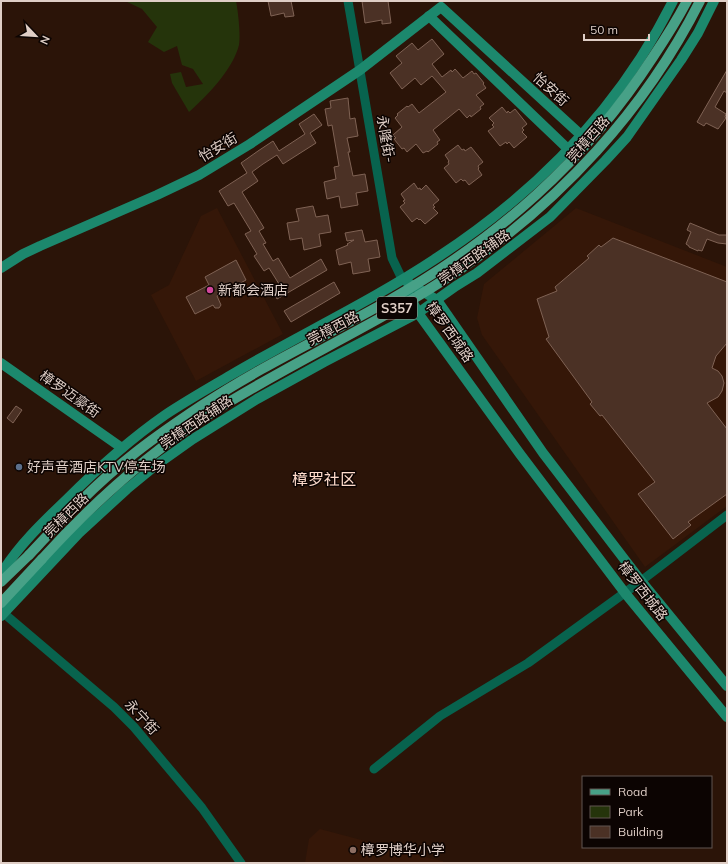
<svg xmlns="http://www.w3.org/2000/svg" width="728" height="864" font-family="Mulish,'Noto Sans SC',sans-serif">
<rect width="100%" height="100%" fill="#2b1408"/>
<g fill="#351708">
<path d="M217,208L283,334L196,381L151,295L169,285L201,216Z"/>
<path d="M576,208L727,267V506L645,567L482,335L477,318L484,284Z"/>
<path d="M320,829L433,859L443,861V863H305L309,839Z"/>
</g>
<path fill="#25340b" d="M125,1H236C238,10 241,37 239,45C233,69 208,95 189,112L172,83L170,74L181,72L186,87L203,84L193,69L182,65L177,46L164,52L148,42L157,27L142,9Z"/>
<g fill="#4b3125" stroke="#7f6254">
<path d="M268,1H291L294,16L285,17L284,13L271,16Z"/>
<path d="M362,1H388L391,23L382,24V20L365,23Z"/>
<path d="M432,39L444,54L432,64L442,77L451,70L452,72L455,69L463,78L472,71L474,74L476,73L484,83L483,84L486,88L476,95L484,104L480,107L481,109L471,117L470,115L467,118L459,109L433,130L440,140L437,142L438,144L428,152L427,151L423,153L416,144L407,152L404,148L402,149L394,139L396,138L393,135L402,127L395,118L398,115L397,114L407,106L408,107L412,104L419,113L446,92L432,76L421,85L415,78L402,89L390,73L402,63L396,56L412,43L418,50Z"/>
<path d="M727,70V93L724,91L715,107L726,114L725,117L726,118L718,129L706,123L704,126L697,122Z"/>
<path d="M348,98L350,119L355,118L358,136L347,138L350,152H348L353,176L365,174L368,191L356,193L358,205L341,208L339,196L327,199L324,182L336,179L334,167L339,166L332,125L328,126L325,109L331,108L330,101Z"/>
<path d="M502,107L507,113L508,111L510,113L515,109L527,124L522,128L524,130L522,132L527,137L514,148L509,142L507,144L506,142L500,146L488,131L494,127L492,125L494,123L489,118Z"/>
<path d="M314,114L322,125L310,133L316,143L283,164L277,155L263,164L252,172L258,181L242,192L264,228L259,231L266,243L263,244L273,261L278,258L290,278L321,259L327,270L277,299L271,289L279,284L269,268L264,271L254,256L257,254L245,234L251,231L234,203L228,206L219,191L247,173L241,163L258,151L273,141L279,151L305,134L299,124Z"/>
<path d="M458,145L462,150L464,149L465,151L471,147L483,162L478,166L479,168L478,169L482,175L469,185L465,180L463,181L461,179L456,183L444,168L449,164L448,162L449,161L445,155Z"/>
<path d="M414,183L418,189L420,188L421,190L426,185L439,200L433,205L435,207L433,208L438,213L425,224L420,219L419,220L417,218L412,222L400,207L405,203L403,201L405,200L401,194Z"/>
<path d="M313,206L316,217L328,215L331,232L319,234L321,246L304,250L302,238L290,240L287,223L299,221L296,209Z"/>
<path d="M690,223L719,235H727V244L718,243L707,239L702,251L698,250V251L689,247V246L686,244L691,232L687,230Z"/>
<path d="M362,230L365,242L377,240L380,257L368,259L370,271L353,274L351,262L339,265L336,250L348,245L347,244L354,240L347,241L345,233Z"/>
<path d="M613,238L727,282V343L716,356L712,368L718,371L722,376L724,383L722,391L718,397L707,403L727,429V494L688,522L691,525L673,539L638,494L655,482L602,415L600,416L590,404L592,402L546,339L549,337L537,299L557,291L555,287L589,258L587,256L599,245L601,247Z"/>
<path d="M236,260L246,280L217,296L221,305L219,308H215L213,305L195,314L186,297L209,285L205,277Z"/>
<path d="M334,282L340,293L291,322L284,311Z"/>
<path d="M16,406L22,410L13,423L7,418Z"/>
</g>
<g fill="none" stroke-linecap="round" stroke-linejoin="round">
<g stroke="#08634e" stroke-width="9">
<path d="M348,1L392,258L402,279"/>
<path d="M1,611L114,707L134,727L202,808L241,863"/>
<path d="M374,769L440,716L528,663L641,581L727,515"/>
</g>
<g stroke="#1c886d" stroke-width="10">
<path d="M429,16L569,150"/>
<path d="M1,268L23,254L40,246L157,195L199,175L250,144L360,70L441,7L582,136"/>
<path d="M407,282L437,300L543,453L641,581L727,686"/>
<path d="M408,292L418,313L520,454L625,593L727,717"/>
<path d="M1,363L122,448"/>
<path d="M1,574C18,546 42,523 66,500C97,469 129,440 165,415C186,401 209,388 231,375C299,335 372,301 438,257C537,192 620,107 673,1"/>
<path d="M1,616L79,533L127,489L155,466L193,439L257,399L324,362L418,313L456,286L477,273L550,217L605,161L627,137L681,60L698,33L714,1"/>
</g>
<g stroke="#47a187" stroke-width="10">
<path d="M1,582L29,555"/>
<path d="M1,603L42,559"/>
</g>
<g stroke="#47a187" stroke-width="10">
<path d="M29,555C61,521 93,486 130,457C152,439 177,422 201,406C261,366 326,336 388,301C497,239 585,162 653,57C665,39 677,20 687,1"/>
<path d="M42,559C91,505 146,455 208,415C289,363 379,324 459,270C560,202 645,110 700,1"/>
</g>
</g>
<circle fill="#d1479c" stroke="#0c0402" stroke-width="1.5" cx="210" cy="290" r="4"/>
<circle fill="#5c6f8a" stroke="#0c0402" stroke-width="1.5" cx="19" cy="467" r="4"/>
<circle fill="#8d6e63" stroke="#0c0402" stroke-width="1.5" cx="353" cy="850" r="4"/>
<g text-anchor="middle" stroke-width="3" stroke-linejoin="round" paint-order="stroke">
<rect fill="#0c0402" stroke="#a0918b" stroke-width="1" x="377" y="297" width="40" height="22" rx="3"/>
<g font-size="13" font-weight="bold" fill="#dfcec6">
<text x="397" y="313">S357</text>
</g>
<g font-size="14" fill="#dfcec6" stroke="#0c0402">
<text transform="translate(551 89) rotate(42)" y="5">怡安街</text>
<text transform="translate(386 139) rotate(80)" y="5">永隆街-</text>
<text transform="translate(588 139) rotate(-49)" y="5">莞樟西路</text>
<text transform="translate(218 147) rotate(-31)" y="5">怡安街</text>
<text transform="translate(474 257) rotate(-35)" y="5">莞樟西路辅路</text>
<text transform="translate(333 328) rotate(-28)" y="5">莞樟西路</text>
<text transform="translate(450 332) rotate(55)" y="5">樟罗西城路</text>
<text transform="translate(70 394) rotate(35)" y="5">樟罗迈豪街</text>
<text transform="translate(196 422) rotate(-34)" y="5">莞樟西路辅路</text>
<text transform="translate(66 515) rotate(-45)" y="5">莞樟西路</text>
<text transform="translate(643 591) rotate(52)" y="5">樟罗西城路</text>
<text transform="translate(142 717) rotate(47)" y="5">永宁街</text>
</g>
<g font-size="14" fill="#dfcec6" stroke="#0c0402" text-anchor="start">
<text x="218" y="295">新都会酒店</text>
<text x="27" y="472">好声音酒店KTV停车场</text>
<text x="361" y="855">樟罗博华小学</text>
</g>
<g font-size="16" fill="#fedbcc" stroke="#0c0402">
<text x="324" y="485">樟罗社区</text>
</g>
</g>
<rect width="728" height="864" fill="none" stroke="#dfcec6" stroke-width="4"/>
<rect x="582" y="776" width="130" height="72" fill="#0c0402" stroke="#605550"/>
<rect x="590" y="789" width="20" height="6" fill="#47a187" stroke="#605550"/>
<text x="618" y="796" font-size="12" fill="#dfcec6">Road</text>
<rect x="590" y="806" width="20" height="12" fill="#25340b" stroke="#605550"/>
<text x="618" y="816" font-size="12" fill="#dfcec6">Park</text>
<rect x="590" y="826" width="20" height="12" fill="#4b3125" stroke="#605550"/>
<text x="618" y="836" font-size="12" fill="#dfcec6">Building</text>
<g transform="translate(36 36) rotate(115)" stroke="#0c0402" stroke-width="3" paint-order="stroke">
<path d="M0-3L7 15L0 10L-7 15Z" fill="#dfcec6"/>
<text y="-6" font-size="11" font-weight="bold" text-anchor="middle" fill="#dfcec6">N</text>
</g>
<path d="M584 34v6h65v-6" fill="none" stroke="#dfcec6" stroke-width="2"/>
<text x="590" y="34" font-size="12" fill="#dfcec6" stroke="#0c0402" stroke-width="3" paint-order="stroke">50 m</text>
</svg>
